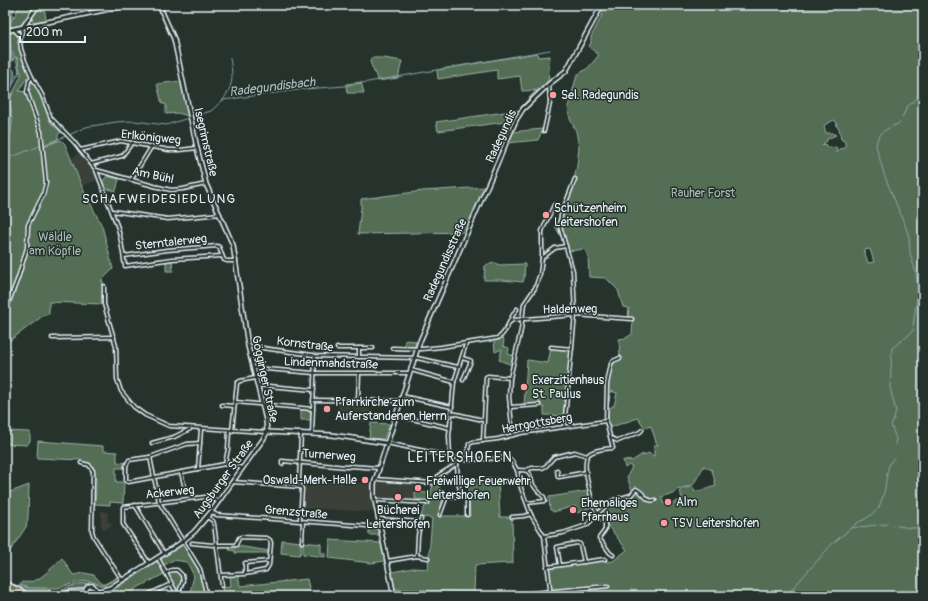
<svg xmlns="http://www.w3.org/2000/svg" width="928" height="601" font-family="Pangolin,sans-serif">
<rect width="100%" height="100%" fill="#26332d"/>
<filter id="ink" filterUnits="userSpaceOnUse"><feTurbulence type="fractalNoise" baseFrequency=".025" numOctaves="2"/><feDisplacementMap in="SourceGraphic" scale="8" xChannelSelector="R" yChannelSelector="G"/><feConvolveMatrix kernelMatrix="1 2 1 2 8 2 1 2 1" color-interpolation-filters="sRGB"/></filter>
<g filter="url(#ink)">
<g fill="#3a4138">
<path d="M79,153L94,171L98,180L82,186L71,158Z"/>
<path d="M360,401H371L369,422L339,421L341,416L337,415L339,403L351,404V410H352V403L360,404Z"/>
<path d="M320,480L371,484V490L375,512L302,508L304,481L319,482Z"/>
<path d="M376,482L415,484L414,501L378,499Z"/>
<path d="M101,511L108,512L107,521L113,524L104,530L101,525Z"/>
</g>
<g fill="#526e55" stroke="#9db0a6" fill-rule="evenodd">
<path d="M9,5H15L12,14L14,17L20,5H36L23,25L14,28L12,26L9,27Z"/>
<path d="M40,5H44L46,20L33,22L32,18Z"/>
<path d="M607,5H923V596H575L574,590L549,592L550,588L547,567L603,559L607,562L613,561L627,550L605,522L608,523L614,520V519L605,520L604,521L598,514C602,508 607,503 614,500C621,497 626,498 633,493L627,477L632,467L629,465L625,468L623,460L632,461L643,454V456L648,453L654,456V445H658L656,442L651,426L645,428L638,418L608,428V385L612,364L620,358L619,339L626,338L632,334L633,320L628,317L629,308L623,307L618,290L606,278L589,277L588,255L585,249L569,251L555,226L573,184L577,166L579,147L576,131L570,119L568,107L577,75L588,68L599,55L589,47L591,42V37ZM834,120L837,123L836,126L839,128L841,139L845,142V148L839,149L837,153L836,147L827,148L825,144L822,145L827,141V139L836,135L832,133H826L824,126L826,124ZM870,249L874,262L868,263L864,250ZM611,391L617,393L614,406H612L611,408L608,407ZM704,466L712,470L716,486L695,492L693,487L680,489L682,500L664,505L661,497L675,492L676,490L693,485Z"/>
<path d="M17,32L19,36L20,49L30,77L29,79L27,77L19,91L27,92L29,83L32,79L41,95L50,122L61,132L58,135V140L41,147L61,140L65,144L82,187L102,226L113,269L101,281H103L102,304L49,302V314L44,315L5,344V178L12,122L10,100L22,73L21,71L18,73L19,71L16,58H14L13,61L12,59L9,34Z"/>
<path d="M537,53L538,57L550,56L548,83L539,90L522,91L520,76L497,79V70L438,79L437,70Z"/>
<path d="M371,58H384L402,61L398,78L378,81L370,62Z"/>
<path d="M181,81L188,116L178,113L166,114V104H162L157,84Z"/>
<path d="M361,82L364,93H347L346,84Z"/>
<path d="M535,91L538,92L519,110L513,121L438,131L436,122L519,110Z"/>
<path d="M542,129L541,133L538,140L507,143L512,132Z"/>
<path d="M107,176L119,179L116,191L104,188L102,182Z"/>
<path d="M485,187L465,232L358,234L361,208V199L423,191Z"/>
<path d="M166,260H172L173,271H166Z"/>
<path d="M496,263L499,265L525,264L524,279L523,282L502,280H484L485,266L488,264Z"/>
<path d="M501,337L504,340L503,346L509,348L508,354L514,356L512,365L499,360L502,349L495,352L494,339Z"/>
<path d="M405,340L416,341L415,347H405Z"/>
<path d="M551,348L571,350L564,416L544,415V407H541V403L539,401L536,405L524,406L527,360L548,363Z"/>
<path d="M301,409L311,411V420H301Z"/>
<path d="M371,423L390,424L384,439L369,438Z"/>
<path d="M5,431L30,432V441L27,445L5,444Z"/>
<path d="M38,441L103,446V451L117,452V462L126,463L124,468H116V482H124L123,503L110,502V505L95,504C95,493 99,476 91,466C88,463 84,462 81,460L37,458Z"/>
<path d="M498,478L500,517H512L513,563L475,565L474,592L506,593L505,596H474V592L395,589L392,572L413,568L428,569L432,518L420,517L428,500L415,499V492L429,493L428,500L433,485C449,487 440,506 439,516H470L468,480Z"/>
<path d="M29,485L28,518L26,527L10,551L5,549V494Z"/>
<path d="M588,491L594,506L578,513L575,506L553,512L552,510H550L549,497Z"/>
<path d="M369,527L377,528L380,535H369Z"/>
<path d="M282,540L301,542V553L299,555L281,553Z"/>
<path d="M330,540L381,543L385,561L371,563L329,558Z"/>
<path d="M303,542L321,544V553H325V557L303,554Z"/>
<path d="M184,544L199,570L206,596H193L190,592L194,576L187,562L173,560L163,566L161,559Z"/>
<path d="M237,546L270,551V553H235V551L229,550L230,547V548H235Z"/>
<path d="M62,558L73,575L84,573L94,575L102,584H105L117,577V579L103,586L93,582L88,581L78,582L58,588H30L20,585L22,582C38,585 51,568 62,558Z"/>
<path d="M157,561L164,574L135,589L134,592H130L125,596H103V594L112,591Z"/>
<path d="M175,571L180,574L182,579L178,591H177L168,575L169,572Z"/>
<path d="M238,575L240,586L307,579L310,592L254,596H224L222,587L231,586L230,576Z"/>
<path d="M5,582L29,589H49L51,596H36Z"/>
<path d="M92,583L97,586L98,588L94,585L90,584L83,589L69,590L55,596C64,586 78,583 92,583Z"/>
</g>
<path fill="#4b706e" stroke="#8aa4a5" d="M5,5H9V27L12,59L13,61L11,63L12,69L14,70L15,75L11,90L12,93L10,100L12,122L5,178Z"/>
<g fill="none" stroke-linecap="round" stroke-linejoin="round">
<g stroke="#8aa4a5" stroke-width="1">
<path d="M8,26L10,24L13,17"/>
<path d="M11,54L13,53L15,57"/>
<path d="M10,91L17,76L16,74L18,75L20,74L19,72L20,69L18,61L19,60L16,59L18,58L16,57"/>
<path d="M223,100C234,84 233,77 230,58"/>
<path d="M902,118L907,107L923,92"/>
<path d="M900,123C888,128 877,132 876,146L885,177L905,225L909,237L910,253L916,273L918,290L913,326"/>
<path d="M69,135L86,127L116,122L134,121L166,125L211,111L223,100L305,89L345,86L550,50"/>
<path d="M5,157L14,156L66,136"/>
<path d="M895,445L896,439L891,425L893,422L896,411L890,388L892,348L908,336L914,329"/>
<path d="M878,509C881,502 884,495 885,488C887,478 886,465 894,458"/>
<path d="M880,525L887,524"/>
<path d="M893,525L910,528H923"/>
<path d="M851,528L876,525"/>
<path d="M786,596L832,544L857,523L867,518L876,511"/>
</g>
<g stroke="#e8f1f8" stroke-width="5">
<g id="street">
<path d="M23,27L20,41L21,49L25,61L32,77L42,95L51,118L74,142L96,170L118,228L121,241L125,266L172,259L222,256"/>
<path d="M14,29L20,36"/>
<path d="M544,131L550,103L549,84"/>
<path d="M80,150L121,141L169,150H180L197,148"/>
<path d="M91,164L122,156L133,142"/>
<path d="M96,170L154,186L171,190L183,189L206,184"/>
<path d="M131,180L152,146"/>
<path d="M112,211L168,219L220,214"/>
<path d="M124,256L167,250L217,246L219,247L224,260L227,261H236"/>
<path d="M542,258L555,248L566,246"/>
<path d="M104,286V304L116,346L117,379L121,391L134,407L145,415L169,426L267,432"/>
<path d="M5,312L18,278L27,248L28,225L43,195L46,183L41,132L27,92L29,81L32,77"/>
<path d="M510,322L513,320L575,315L632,319"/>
<path d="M52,338L114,337"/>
<path d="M248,346L313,355L315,356L417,358L458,367"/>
<path d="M551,347L572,349"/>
<path d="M337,348H373"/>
<path d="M359,348V357"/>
<path d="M392,348L422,349L441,347L498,338C508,332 509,318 517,309"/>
<path d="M462,358L469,360L471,361L463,380"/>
<path d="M254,368L314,373H409"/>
<path d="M411,370L454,382"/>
<path d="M257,385L314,390"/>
<path d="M402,396L452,407"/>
<path d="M313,400L400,401"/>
<path d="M358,400L359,373"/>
<path d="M235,402L313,409"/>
<path d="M222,405L234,406"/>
<path d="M510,407L539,405"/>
<path d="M452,413L483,420"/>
<path d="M395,415L450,428"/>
<path d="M564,427L575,315L573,271L560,226L561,215L575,179"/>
<path d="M232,431L237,383L240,381L255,378"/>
<path d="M312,434L315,356"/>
<path d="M513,435L509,397L510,378L521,330L524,304L535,288L540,274L542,258V231L554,205"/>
<path d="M611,438L618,441L640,432L642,430"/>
<path d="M483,441L486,377L488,376L510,378"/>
<path d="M152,443L174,437L190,429"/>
<path d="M200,443L187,444L150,457L129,460L126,466V481L128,482L225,464L243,468"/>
<path d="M387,443L467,460L505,458L512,461L517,470L521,488L531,515L544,536L550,588L549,596"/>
<path d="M450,456L449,436L454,382L466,344"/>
<path d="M150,457L159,502L200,569L207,596"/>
<path d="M467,460L469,444L473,442L498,439L521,433L606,421"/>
<path d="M81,463L89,465L93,471L92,531L94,537L122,580"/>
<path d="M225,464L228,449L229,431"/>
<path d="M282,464V461L347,467L351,466L378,468"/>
<path d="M457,464L458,481L461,495L467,499V515"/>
<path d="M198,469L201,429"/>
<path d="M517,470C520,470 524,470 527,471C531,473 531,478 532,482C533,486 541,495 544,497L545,501L527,503"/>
<path d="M526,470L532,468H542L546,466L554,457L575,452L587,456"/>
<path d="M557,470L558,477H559L587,472"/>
<path d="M181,472L185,489"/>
<path d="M375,479L433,483L439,475L457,464L459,458"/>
<path d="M505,481L519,480"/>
<path d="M233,482L301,487"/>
<path d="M375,500L428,503"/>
<path d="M135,505L164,553"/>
<path d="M211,512L217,515L380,527"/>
<path d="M440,515L447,496L459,497L461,495"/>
<path d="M207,517L213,521L214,524L222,586"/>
<path d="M512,517L524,516L531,514"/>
<path d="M379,519L420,522"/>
<path d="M300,520L302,489L300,485L299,481L301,433"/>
<path d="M544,536L563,533L587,525L607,504L614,500L631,495L636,489C644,492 646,503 655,500"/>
<path d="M302,542L303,522"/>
<path d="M192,543L213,545L216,544"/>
<path d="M217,545H236L239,538L241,537L267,538L270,540L271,543L269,565L266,570L245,574L221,575"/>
<path d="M613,555L610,553L599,538L605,530V524C604,520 600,518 598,514C592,504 580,461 589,454C595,449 606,449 613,448L606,421L607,384L611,364L613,361L620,358"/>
<path d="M417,556L418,536L421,519"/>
<path d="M159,560L178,596"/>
<path d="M387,561L417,556L428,558"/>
<path d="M149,563L123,524V507L205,497L218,501"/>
<path d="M560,565L557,547L577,543L580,544L584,562"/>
<path d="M547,567L605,559"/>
<path d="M166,573L172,570H177L182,575L183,581L178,595"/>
<path d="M245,573V563L269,561"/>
<path d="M533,593L608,586"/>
<path d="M145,596L171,584"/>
</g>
</g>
<g stroke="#e8f1f8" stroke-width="6">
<g id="secondary">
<path d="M23,27L38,5"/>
<path d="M5,31L128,5"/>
<path d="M267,432L332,435L386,443"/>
<path d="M86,591L87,594L91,596L96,592L110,588L179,544L194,532L211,512L264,438L267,432L266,420L248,346L233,245L206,184L197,148L174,39L159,5"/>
<path d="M86,591C86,587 89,585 93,586L96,589"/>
<path d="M60,596L70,592L86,591"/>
<path d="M394,596L374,496V484L420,341L516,120L523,109L549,84L566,71L602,5"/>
</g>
</g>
<g stroke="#e8f1f8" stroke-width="8">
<g id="highway">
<path d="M5,584L29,596"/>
<path d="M5,588L22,596"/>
<path d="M88,595V596"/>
</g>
</g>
<use href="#street" stroke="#26332d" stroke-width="2"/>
<use href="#secondary" stroke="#26332d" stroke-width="3"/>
<use href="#highway" stroke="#706f52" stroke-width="4.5"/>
</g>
</g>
<g fill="#ff9aa2" stroke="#26332d" stroke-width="1.5">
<circle cx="553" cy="95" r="4"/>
<circle cx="546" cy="215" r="4"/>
<circle cx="524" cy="387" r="4"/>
<circle cx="327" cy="409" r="4"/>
<circle cx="365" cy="480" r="4"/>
<circle cx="418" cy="488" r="4"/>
<circle cx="398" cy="497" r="4"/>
<circle cx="668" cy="502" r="4"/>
<circle cx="573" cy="510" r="4"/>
<circle cx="664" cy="523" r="4"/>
</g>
<g text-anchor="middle" stroke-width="3" stroke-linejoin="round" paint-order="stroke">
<g font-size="12" fill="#e8f1f8" stroke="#26332d" text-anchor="start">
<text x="561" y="99">Sel. Radegundis</text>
<text x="554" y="212">Schützenheim<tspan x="554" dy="14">Leitershofen</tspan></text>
<text x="532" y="384">Exerzitienhaus<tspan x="532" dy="14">St. Paulus</tspan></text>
<text x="335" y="406">Pfarrkirche zum<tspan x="335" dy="14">Auferstandenen Herrn</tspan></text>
<text x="357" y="484" text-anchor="end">Oswald-Merk-Halle</text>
<text x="426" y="485">Freiwillige Feuerwehr<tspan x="426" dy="14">Leitershofen</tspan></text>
<text x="676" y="506">Alm</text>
<text x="581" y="507">Ehemaliges<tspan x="581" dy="14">Pfarrhaus</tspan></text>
<text x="398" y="514" text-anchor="middle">Bücherei<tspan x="398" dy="14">Leitershofen</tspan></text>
<text x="672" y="527">TSV Leitershofen</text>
</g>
<g font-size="12" fill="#e8f1f8" stroke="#26332d">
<text transform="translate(501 136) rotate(-65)" y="4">Radegundis</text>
<text transform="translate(151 137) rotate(6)" y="4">Erlkönigweg</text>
<text transform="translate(206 142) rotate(77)" y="4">Isegrimstraße</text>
<text transform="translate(153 175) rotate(12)" y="4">Am Bühl</text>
<text transform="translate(171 242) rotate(-6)" y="4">Sterntalerweg</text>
<text transform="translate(445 260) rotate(-66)" y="4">Radegundisstraße</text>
<text transform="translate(570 309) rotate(-1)" y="4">Haldenweg</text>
<text transform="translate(305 344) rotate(7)" y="4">Kornstraße</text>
<text transform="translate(331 363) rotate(2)" y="4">Lindenmahdstraße</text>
<text transform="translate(265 379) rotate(78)" y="4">Gögginger Straße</text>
<text transform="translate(537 423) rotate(-10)" y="4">Herrgottsberg</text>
<text transform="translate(329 455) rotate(4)" y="4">Turnerweg</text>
<text transform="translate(223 479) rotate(-54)" y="4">Augsburger Straße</text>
<text transform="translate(170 492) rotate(-6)" y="4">Ackerweg</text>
<text transform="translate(296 512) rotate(5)" y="4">Grenzstraße</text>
</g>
<g font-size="12" fill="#acbdb7" stroke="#26332d">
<text x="703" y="197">Rauher Forst</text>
<text x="55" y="241">Wäldle<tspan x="55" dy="14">am Köpfle</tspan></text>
</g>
<g font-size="13" font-style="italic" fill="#a9bdc1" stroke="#26332d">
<text transform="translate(272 86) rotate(-7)" y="5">Radegundisbach</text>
</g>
<g font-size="13" letter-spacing="1" fill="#e8f1f8" stroke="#26332d">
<text x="159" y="203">SCHAFWEIDESIEDLUNG</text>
</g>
<g font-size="14" letter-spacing="1" fill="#e8f1f8" stroke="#26332d">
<text x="460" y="462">LEITERSHOFEN</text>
</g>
</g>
<rect width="928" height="601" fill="none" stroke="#26332d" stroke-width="20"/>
<rect x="10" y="10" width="908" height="581" fill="none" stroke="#e8f1f8" stroke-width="1.5" filter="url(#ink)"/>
<path d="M20 36v6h65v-6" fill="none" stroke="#e8f1f8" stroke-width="2"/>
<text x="26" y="36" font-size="12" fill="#e8f1f8" stroke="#26332d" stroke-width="3" paint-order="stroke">200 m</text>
</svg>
